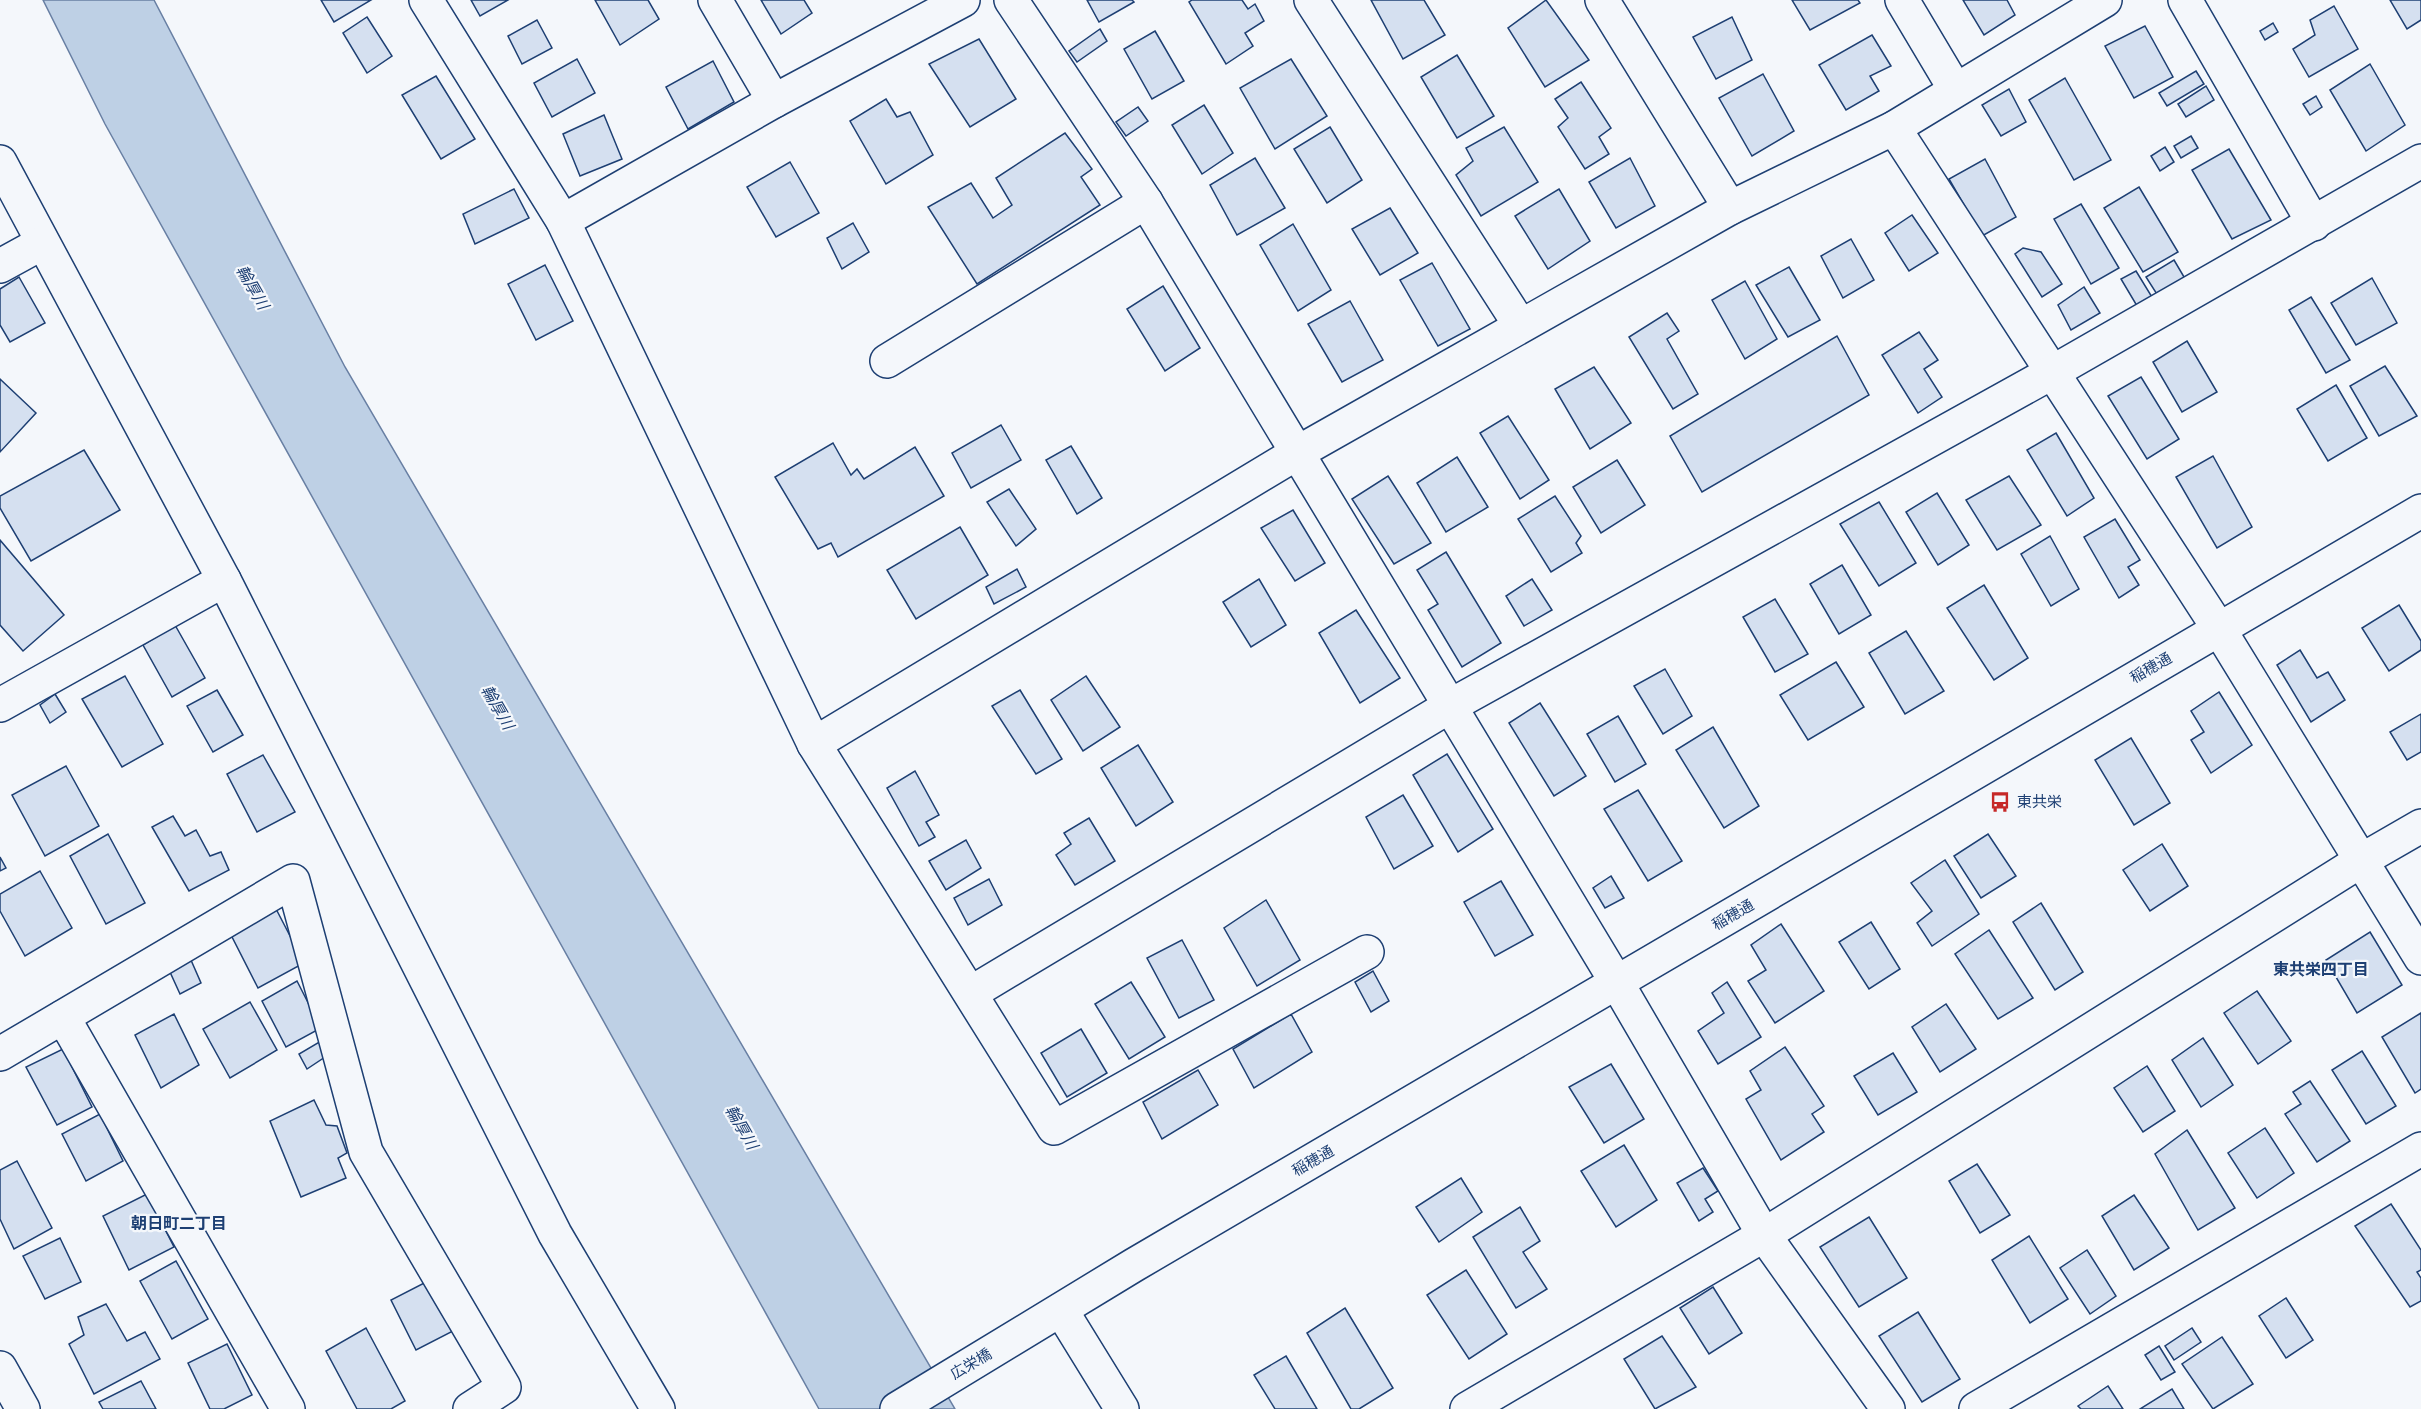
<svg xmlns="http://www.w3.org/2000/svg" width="2421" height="1409" font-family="Overpass,'Noto Sans JP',sans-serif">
<rect width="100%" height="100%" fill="#f4f7fb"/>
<path fill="#bed0e5" stroke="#687fa3" stroke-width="1.5" d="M43,0H154L345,367L955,1409H819L105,124Z"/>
<g fill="#d5e0f0" stroke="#1d3f73" stroke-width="1.5">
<path d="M321,0H371L334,22Z"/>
<path d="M471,0H508L480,16Z"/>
<path d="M595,0H648L659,19L620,45Z"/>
<path d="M761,0H804L812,13L781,34Z"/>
<path d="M1087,0H1132L1134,2L1099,22Z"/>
<path d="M1192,0H1242L1248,9L1255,4L1264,21L1245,33L1253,46L1226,64L1189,2Z"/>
<path d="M1371,0H1424L1445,35L1403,59Z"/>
<path d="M1546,0L1589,60L1545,87L1508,28Z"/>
<path d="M1792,0H1858L1860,3L1810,30Z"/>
<path d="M1963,0H2007L2015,15L1984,35Z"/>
<path d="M2390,0H2421V20L2407,29Z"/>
<path d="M2334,6L2358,49L2309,77L2293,49L2315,35L2310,20Z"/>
<path d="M367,17L392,56L367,73L343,33Z"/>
<path d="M1732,17L1752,60L1716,79L1693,37Z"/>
<path d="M537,20L552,48L522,64L508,36Z"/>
<path d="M2273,23L2278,32L2265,40L2260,31Z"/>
<path d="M2145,26L2173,77L2134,98L2105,46Z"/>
<path d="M1100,29L1107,41L1077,62L1069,51Z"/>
<path d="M1155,31L1184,81L1152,99L1124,49Z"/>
<path d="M1872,35L1891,66L1870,76L1879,91L1846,110L1819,65Z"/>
<path d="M979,39L1016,99L970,127L929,64Z"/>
<path d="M1457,55L1494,116L1457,138L1421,77Z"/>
<path d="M577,59L595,93L552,117L534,83Z"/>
<path d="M1291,59L1327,116L1275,149L1240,88Z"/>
<path d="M713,61L734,102L688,129L666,87Z"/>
<path d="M2370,64L2405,125L2366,151L2330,90Z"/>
<path d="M2196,71L2204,84L2167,106L2159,93Z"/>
<path d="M1763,74L1794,131L1752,156L1719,98Z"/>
<path d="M436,76L475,139L441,159L402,95Z"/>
<path d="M2065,78L2111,160L2074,180L2029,100Z"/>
<path d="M1581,82L1611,128L1599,137L1609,154L1585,169L1558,127L1568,118L1555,99Z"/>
<path d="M2206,86L2214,100L2186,117L2178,104Z"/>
<path d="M2009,89L2026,122L2001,136L1982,105Z"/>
<path d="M2316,96L2322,107L2310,115L2303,104Z"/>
<path d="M886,99L897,117L910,112L933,155L886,184L850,121Z"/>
<path d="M1204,105L1233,153L1202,174L1172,125Z"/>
<path d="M1138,107L1148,121L1126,136L1116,122Z"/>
<path d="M604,115L622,159L580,176L563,134Z"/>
<path d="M1330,127L1362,180L1327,203L1294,149Z"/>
<path d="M1504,127L1538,182L1481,216L1456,175L1473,161L1466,148Z"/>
<path d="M1065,133L1092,169L1081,177L1100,205L977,284L928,207L971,183L993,218L1012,205L996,178Z"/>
<path d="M2191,136L2198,148L2181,158L2174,146Z"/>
<path d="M2165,147L2174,162L2160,171L2151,156Z"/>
<path d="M2229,149L2271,220L2232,239L2192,170Z"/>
<path d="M1255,158L1285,208L1237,235L1210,185Z"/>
<path d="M1630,158L1655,206L1616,228L1589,182Z"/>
<path d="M1985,159L2016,217L1982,236L1949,179Z"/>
<path d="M790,162L819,213L776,237L747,187Z"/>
<path d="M2139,187L2178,252L2143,272L2104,208Z"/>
<path d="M514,189L529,218L475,244L463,214Z"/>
<path d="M1559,189L1590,241L1548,269L1515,216Z"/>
<path d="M2081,204L2119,268L2091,284L2054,219Z"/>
<path d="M1390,208L1418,253L1380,275L1352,229Z"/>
<path d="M1912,215L1938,253L1909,271L1885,233Z"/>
<path d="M853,223L869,252L842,269L827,238Z"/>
<path d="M1293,224L1331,290L1298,311L1260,245Z"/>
<path d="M1851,239L1874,280L1843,298L1821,256Z"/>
<path d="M2023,248L2041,252L2062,284L2042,297L2015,254Z"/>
<path d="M2174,260L2187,282L2160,299L2146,277Z"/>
<path d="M1432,263L1470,329L1438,346L1400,280Z"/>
<path d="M545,265L573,321L536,340L508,284Z"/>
<path d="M1789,267L1820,320L1788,337L1756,285Z"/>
<path d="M2136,271L2155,302L2140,311L2121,279Z"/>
<path d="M19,277L45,323L10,342L0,325V289Z"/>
<path d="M2372,278L2397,323L2356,345L2331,303Z"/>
<path d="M1745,281L1777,339L1745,359L1712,300Z"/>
<path d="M1163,286L1200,348L1165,371L1127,309Z"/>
<path d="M2084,287L2100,313L2071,330L2058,305Z"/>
<path d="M2311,297L2350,360L2326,373L2289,310Z"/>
<path d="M1350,301L1383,360L1342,382L1308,324Z"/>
<path d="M1667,313L1679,331L1667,339L1698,394L1673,409L1629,337Z"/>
<path d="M1919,332L1938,360L1924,369L1942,397L1918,413L1882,355Z"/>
<path d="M1837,336L1869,395L1702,492L1670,436Z"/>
<path d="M2187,341L2217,392L2182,412L2153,362Z"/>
<path d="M2385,366L2417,416L2379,436L2350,386Z"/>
<path d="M1594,367L1631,423L1590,449L1555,389Z"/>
<path d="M2141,377L2179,439L2147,459L2108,396Z"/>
<path d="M0,379L36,413L0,452Z"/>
<path d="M2336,385L2367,438L2328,461L2297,409Z"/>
<path d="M1508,416L1549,480L1520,499L1480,433Z"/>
<path d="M1001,425L1021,460L971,488L952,453Z"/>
<path d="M2056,433L2094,498L2067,516L2027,450Z"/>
<path d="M833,443L851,475L857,469L864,479L915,447L944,496L838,557L831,543L818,549L775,477Z"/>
<path d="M1071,446L1102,498L1077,514L1046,460Z"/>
<path d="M84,450L120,510L31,561L0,508V496Z"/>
<path d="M2213,456L2252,527L2217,548L2176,477Z"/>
<path d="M1457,457L1488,507L1446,532L1417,483Z"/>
<path d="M1617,460L1645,505L1601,533L1573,487Z"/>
<path d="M1388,476L1431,543L1394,564L1352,499Z"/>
<path d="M2009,476L2041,525L1997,550L1966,500Z"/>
<path d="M1009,489L1036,529L1016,546L987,502Z"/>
<path d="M1937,493L1969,545L1938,565L1906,512Z"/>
<path d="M1555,496L1581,536L1576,543L1582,553L1551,572L1518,519Z"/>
<path d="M1879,502L1916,563L1879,586L1840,524Z"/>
<path d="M1293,510L1325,563L1295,581L1261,528Z"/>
<path d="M2115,519L2140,560L2128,567L2139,585L2119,598L2084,537Z"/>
<path d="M960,527L988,575L916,619L887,570Z"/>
<path d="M2050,536L2079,589L2051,606L2021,554Z"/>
<path d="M0,540L64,615L23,651L0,625Z"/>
<path d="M1446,552L1501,643L1462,667L1428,610L1438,604L1417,570Z"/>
<path d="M1842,565L1871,615L1839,634L1810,584Z"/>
<path d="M1017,569L1026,587L994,604L986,587Z"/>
<path d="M1259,579L1286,625L1251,647L1223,602Z"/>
<path d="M1532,579L1552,610L1524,626L1506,596Z"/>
<path d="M1984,585L2028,658L1994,680L1947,608Z"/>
<path d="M1775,599L1808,654L1775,672L1743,617Z"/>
<path d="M2399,605L2421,641V650L2389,671L2362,628Z"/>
<path d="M1356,610L1400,678L1360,703L1319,633Z"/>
<path d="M175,625L205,678L172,697L143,645Z"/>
<path d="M1906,631L1944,691L1905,714L1869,653Z"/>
<path d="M2300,650L2317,678L2328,672L2345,700L2311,722L2277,665Z"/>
<path d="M1836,662L1864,707L1808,740L1780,695Z"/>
<path d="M1665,669L1692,716L1663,734L1634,686Z"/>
<path d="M125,676L163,744L122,767L82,699Z"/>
<path d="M1086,676L1120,727L1083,751L1051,700Z"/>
<path d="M217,690L243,735L213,752L187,706Z"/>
<path d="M1020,690L1062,759L1036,774L992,706Z"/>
<path d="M2219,692L2252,745L2211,773L2191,740L2204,732L2191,711Z"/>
<path d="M55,694L66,712L50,723L40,705Z"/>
<path d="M1540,703L1586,776L1554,796L1509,723Z"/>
<path d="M2421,714V752L2407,760L2390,732Z"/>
<path d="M1618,716L1646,764L1615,782L1587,734Z"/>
<path d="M1713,727L1759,806L1724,828L1676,750Z"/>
<path d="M2131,738L2170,803L2134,825L2095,760Z"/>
<path d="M1138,745L1173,802L1136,826L1101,768Z"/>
<path d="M1447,754L1493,829L1458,852L1413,775Z"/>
<path d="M263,755L295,812L257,832L227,774Z"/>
<path d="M66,766L99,826L45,856L12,795Z"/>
<path d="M915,771L939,815L926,822L935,837L919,846L887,788Z"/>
<path d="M1638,790L1682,861L1648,881L1604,809Z"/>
<path d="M1403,795L1433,846L1394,869L1366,817Z"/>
<path d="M173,816L185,836L196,830L210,856L221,852L229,870L189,891L152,827Z"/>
<path d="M1089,818L1115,861L1075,885L1056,855L1071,844L1064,833Z"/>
<path d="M108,834L145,903L106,924L70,856Z"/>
<path d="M1988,834L2016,876L1981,898L1954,856Z"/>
<path d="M966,840L981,868L946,890L929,861Z"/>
<path d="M2162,844L2188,886L2150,911L2123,870Z"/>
<path d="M0,857L6,868L0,871Z"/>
<path d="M1945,860L1979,914L1932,946L1917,923L1932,911L1911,883Z"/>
<path d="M40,871L72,928L25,956L0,911V894Z"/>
<path d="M1611,876L1624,898L1605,908L1593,888Z"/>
<path d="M989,879L1002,905L968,925L954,898Z"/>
<path d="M1501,881L1533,935L1495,956L1464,902Z"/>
<path d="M1266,900L1300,960L1257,986L1224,928Z"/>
<path d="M2041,903L2083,972L2055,990L2013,922Z"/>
<path d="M274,905L304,963L258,988L228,929Z"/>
<path d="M1871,922L1900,969L1869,989L1839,942Z"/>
<path d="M1781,924L1824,991L1775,1023L1748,981L1766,970L1751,945Z"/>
<path d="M1989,930L2033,998L1998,1019L1955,954Z"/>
<path d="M2370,932L2402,985L2357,1013L2326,960Z"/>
<path d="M1182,940L1214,1000L1179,1018L1147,958Z"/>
<path d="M187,951L201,983L180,994L165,961Z"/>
<path d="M1373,971L1389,1001L1371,1012L1355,982Z"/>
<path d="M297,981L321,1028L286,1047L262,1001Z"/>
<path d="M1131,982L1165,1037L1129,1059L1095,1004Z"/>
<path d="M1727,982L1761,1037L1718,1064L1698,1031L1724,1013L1712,993Z"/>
<path d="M2257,991L2291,1041L2258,1064L2224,1013Z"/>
<path d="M250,1002L277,1050L230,1078L203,1029Z"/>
<path d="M1946,1004L1976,1049L1940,1072L1912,1027Z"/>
<path d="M2421,1013V1089L2415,1093L2382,1037Z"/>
<path d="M174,1014L199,1065L161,1088L135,1035Z"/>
<path d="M1291,1014L1312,1052L1254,1088L1233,1049Z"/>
<path d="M1081,1029L1107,1073L1067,1097L1041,1053Z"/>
<path d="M2203,1038L2233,1085L2201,1107L2172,1060Z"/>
<path d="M321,1041L328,1055L307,1069L299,1054Z"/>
<path d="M1785,1047L1824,1106L1812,1114L1824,1132L1781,1160L1746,1099L1761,1090L1750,1071Z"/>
<path d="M63,1049L92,1107L57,1125L26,1067Z"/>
<path d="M2362,1051L2396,1106L2366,1124L2332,1070Z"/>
<path d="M1893,1053L1917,1092L1878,1115L1854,1076Z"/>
<path d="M1611,1064L1644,1119L1604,1143L1569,1087Z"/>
<path d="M2147,1066L2175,1111L2143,1132L2114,1088Z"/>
<path d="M1198,1070L1218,1105L1162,1139L1143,1102Z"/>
<path d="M2310,1081L2350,1141L2317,1162L2285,1114L2301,1104L2293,1092Z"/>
<path d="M314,1100L326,1125L337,1126L347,1153L338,1158L346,1178L301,1197L270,1121Z"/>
<path d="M100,1114L123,1161L86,1181L62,1134Z"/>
<path d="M2265,1128L2294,1173L2257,1198L2228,1153Z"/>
<path d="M2187,1130L2235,1208L2198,1230L2155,1154Z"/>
<path d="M1624,1145L1657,1200L1616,1227L1581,1171Z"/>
<path d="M17,1161L52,1228L14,1249L0,1219V1170Z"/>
<path d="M1977,1164L2010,1215L1980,1233L1949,1181Z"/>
<path d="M1703,1168L1718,1191L1705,1199L1713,1212L1699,1221L1677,1183Z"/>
<path d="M1461,1178L1482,1212L1439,1242L1416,1207Z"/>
<path d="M147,1194L174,1247L129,1270L103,1216Z"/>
<path d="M2134,1195L2169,1248L2134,1270L2102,1216Z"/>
<path d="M2391,1204L2421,1250V1270L2417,1272L2421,1278V1301L2410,1307L2355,1226Z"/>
<path d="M1520,1207L1540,1241L1523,1252L1547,1289L1516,1308L1473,1237Z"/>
<path d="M1869,1217L1907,1278L1859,1307L1820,1247Z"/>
<path d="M2029,1236L2068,1299L2030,1323L1992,1260Z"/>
<path d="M60,1238L81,1282L45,1299L23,1256Z"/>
<path d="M2087,1250L2116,1296L2090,1314L2060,1268Z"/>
<path d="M176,1261L208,1319L172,1339L140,1281Z"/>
<path d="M1466,1270L1507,1334L1469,1359L1427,1295Z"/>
<path d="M430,1280L455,1330L416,1350L391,1300Z"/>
<path d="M1713,1287L1742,1333L1709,1354L1680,1308Z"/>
<path d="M2286,1298L2313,1340L2286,1358L2259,1316Z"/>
<path d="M106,1304L127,1341L145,1332L160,1359L94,1394L69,1344L84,1335L78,1317Z"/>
<path d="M1345,1308L1393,1388L1359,1409H1351L1307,1333Z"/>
<path d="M1918,1312L1960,1379L1922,1402L1879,1336Z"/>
<path d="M366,1328L405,1401L391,1409H357L326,1351Z"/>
<path d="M2192,1328L2201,1342L2174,1360L2165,1346Z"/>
<path d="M1662,1336L1696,1387L1655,1409L1624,1359Z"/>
<path d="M2222,1337L2253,1384L2213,1409L2182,1364Z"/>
<path d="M227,1344L252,1395L224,1409H210L188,1363Z"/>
<path d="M2159,1346L2175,1372L2161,1380L2145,1355Z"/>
<path d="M1286,1356L1317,1409H1275L1254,1375Z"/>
<path d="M141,1381L156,1409H103L99,1402Z"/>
<path d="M2108,1386L2123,1409H2081L2078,1406Z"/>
<path d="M2172,1389L2184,1409H2140Z"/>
</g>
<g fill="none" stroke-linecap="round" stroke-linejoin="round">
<g stroke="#1d3f73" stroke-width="36">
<g id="minor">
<path d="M426,0L563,221L814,744L1054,1128L1367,952"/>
<path d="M715,0L774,101"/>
<path d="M1011,0L1146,202L1617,983L1764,1235L1888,1409"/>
<path d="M1311,0L1520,325"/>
<path d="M1602,0L1730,208"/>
<path d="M1902,0L1955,89"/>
<path d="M2185,0L2314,224"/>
<path d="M1894,128L2219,629L2421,958"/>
<path d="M0,162L224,580L555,1234L658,1409"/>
<path d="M563,221L774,101L963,0"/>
<path d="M0,266L42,243"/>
<path d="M887,361L1146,202"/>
<path d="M0,705L224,580"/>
<path d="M814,744L1297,453L1730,208L1894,128L2105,0"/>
<path d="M971,993L1450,706L2051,373L2421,161"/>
<path d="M63,1017L288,1409"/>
<path d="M0,1054L293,881L366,1152L504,1387L470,1409"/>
<path d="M1061,1310L1122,1409"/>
<path d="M0,1368L23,1409"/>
<path d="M1467,1409L1764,1235L2362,860L2421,826"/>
<path d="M1976,1409L2421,1149"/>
</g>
</g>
<g stroke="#1d3f73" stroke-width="36">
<path id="tertiary" d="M897,1409L1134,1265L2421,511"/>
</g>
<use href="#minor" stroke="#f4f7fb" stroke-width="33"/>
<use href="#tertiary" stroke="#f4f7fb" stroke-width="33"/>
</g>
<defs>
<g id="bus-bare" transform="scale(1.62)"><path d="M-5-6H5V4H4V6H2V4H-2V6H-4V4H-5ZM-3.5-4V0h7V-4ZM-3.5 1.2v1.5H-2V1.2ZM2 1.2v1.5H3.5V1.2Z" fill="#c62828" stroke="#f4f7fb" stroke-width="2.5" paint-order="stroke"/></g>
</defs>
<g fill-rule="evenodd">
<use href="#bus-bare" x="2000" y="802"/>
</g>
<g text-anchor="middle" stroke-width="4.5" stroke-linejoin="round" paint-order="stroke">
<g font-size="15" fill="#1d3f73" stroke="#f4f7fb">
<text transform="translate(2151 668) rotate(-30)" y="5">稲穂通</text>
<text transform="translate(1733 915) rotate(-30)" y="5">稲穂通</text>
<text transform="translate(1313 1161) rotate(-30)" y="5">稲穂通</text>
<text transform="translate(971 1364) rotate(-31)" y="5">広栄橋</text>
</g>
<g font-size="15" fill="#1d3f73" stroke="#f4f7fb" text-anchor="start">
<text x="2017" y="807">東共栄</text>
</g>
<g font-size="16" font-style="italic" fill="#1d3f73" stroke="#f4f7fb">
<text transform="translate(253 287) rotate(60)" y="6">輪厚川</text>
<text transform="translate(498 707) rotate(60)" y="6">輪厚川</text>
<text transform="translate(742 1127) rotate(60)" y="6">輪厚川</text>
</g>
<g font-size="16" font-weight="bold" fill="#1d3f73" stroke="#f4f7fb">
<text x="2321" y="975">東共栄四丁目</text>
<text x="179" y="1229">朝日町二丁目</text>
</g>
</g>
</svg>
